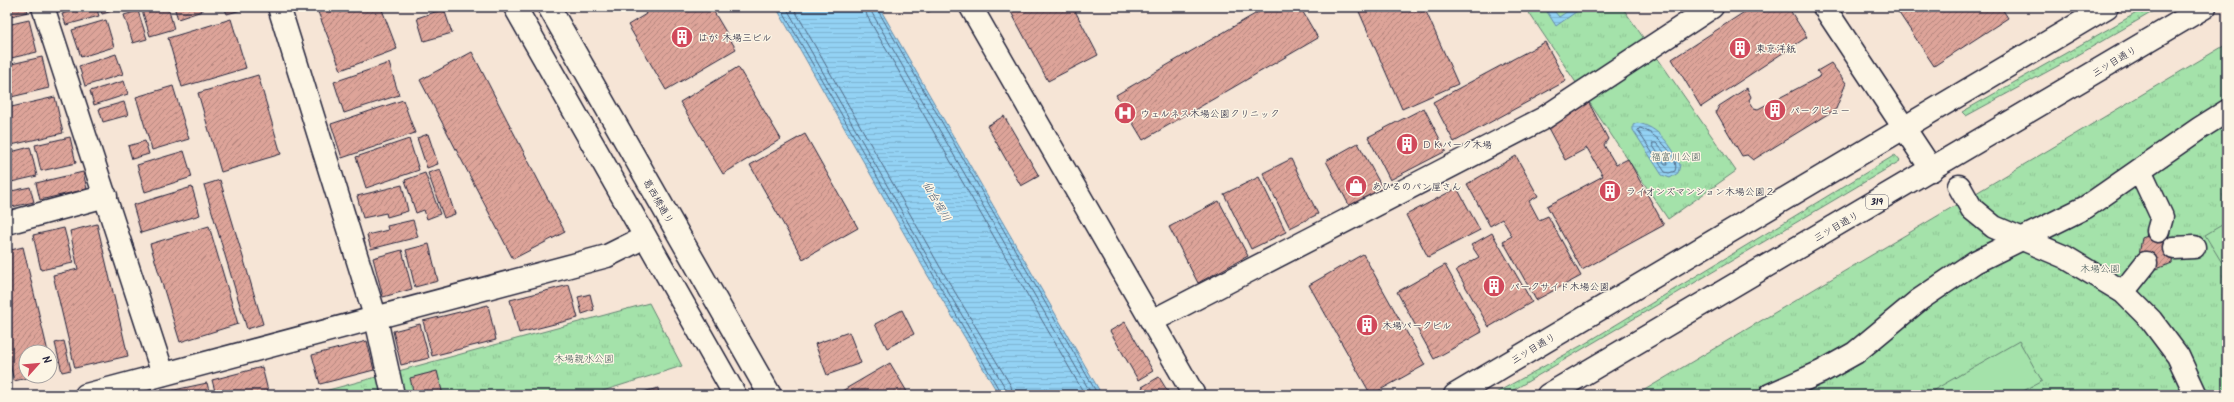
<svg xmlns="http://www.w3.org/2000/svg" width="2234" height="402" font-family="Kalam,'Klee One',sans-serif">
<defs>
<pattern id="grass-dots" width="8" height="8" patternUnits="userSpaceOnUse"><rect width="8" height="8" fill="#a4e2aa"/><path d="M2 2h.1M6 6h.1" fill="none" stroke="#8dc293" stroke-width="1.8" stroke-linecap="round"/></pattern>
<pattern id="park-tufts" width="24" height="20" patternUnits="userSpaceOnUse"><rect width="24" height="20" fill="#a4e2aa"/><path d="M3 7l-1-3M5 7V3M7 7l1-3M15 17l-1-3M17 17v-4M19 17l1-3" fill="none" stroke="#8dc293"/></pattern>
<pattern id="water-rules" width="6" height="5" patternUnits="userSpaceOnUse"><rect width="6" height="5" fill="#93d2f4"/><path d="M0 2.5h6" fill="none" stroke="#7eb4d2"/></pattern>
<pattern id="building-hatch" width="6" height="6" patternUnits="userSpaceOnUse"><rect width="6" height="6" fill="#dda499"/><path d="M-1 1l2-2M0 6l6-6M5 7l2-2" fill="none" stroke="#b3857e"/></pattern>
</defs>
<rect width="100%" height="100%" fill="#f6e5d6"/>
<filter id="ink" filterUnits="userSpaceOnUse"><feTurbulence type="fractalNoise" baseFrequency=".025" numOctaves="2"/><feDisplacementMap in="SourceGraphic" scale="8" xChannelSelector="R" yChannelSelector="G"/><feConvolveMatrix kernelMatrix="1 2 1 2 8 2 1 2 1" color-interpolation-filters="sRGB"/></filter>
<g filter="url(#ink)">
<g fill="url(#grass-dots)" stroke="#638272">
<path d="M2147,7H2161L2078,55L1966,116L1962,112Z"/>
<path d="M1895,155L1900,161L1505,395H1492L1586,343Z"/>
</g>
<g fill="url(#park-tufts)" stroke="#638272">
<path d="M1525,7H1622L1736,171L1668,219Z"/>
<path d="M2227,44V395H1636Z"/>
<path d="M649,303L682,366L590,395H310Z"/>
</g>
<g fill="#a4e2aa" stroke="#638272">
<path d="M2227,222V271L2205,235Z"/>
<path d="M2019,341L2042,381L2016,395H1934L1932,391Z"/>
</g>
<g fill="url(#water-rules)" stroke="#668caa">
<path d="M776,7H879L1102,395H999L927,274Z"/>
<path d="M1544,7H1551L1559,17L1574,7H1583L1556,26Z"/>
<path d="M1637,123C1658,126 1673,147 1680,165L1678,173L1670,178L1662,175L1633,130V125Z"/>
</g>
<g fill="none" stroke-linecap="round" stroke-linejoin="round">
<g stroke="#4f6885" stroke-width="1">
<path d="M780,7L1002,395"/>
<path d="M786,7L935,270L1006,389L1007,395"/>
<path d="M793,7L940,267L1011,386L1013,395"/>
<path d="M865,7L867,16L1085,395"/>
<path d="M871,7L872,13L1092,395"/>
<path d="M876,7L1098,395"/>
<path d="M1640,128C1652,131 1681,156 1675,171L1669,173L1665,172L1638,131Z"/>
<path d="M1653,143H1656L1665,153L1668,164H1665L1653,146Z"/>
</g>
</g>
<g fill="url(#building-hatch)" stroke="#22223b">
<path d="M7,7H26L28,12L7,17Z"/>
<path d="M85,7H96L99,16L66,25L62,14Z"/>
<path d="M100,7H127L102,14Z"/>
<path d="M141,7H168L174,29L150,36Z"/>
<path d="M174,7H201L202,11L178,19Z"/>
<path d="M224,7H244L245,9L227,14Z"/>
<path d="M316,7H381L397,49L341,70Z"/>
<path d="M642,7H711L736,49L666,90L628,25L646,14Z"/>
<path d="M925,7H938L928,12Z"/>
<path d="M1020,7H1073L1098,55L1048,81L1011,12Z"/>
<path d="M1267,7H1300L1318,38L1143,140L1116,95Z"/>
<path d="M1357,7H1424L1458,84L1402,109Z"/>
<path d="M1752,7H1760L1763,12L1770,7H1788L1807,37L1701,107L1672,59Z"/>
<path d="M1895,7H2001L2008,18L1934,66Z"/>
<path d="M444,9L452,33L424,41L417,18Z"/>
<path d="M138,11L147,39L133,43L124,15Z"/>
<path d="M231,19L246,68L182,87L168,38Z"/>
<path d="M29,20L37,52L7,59V25Z"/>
<path d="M106,20L114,47L81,57L72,30Z"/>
<path d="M1545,42L1566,81L1454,142L1433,102Z"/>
<path d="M472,52L565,232L513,259L420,80Z"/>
<path d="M116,54L123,74L85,86L79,66Z"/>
<path d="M42,57L49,88L7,98V65Z"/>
<path d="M389,63L399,95L344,113L334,82Z"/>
<path d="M1831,63L1846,83L1836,109L1753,160L1747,155L1742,156L1716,112L1719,106L1747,88L1751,97L1749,100L1754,108L1758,109L1821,76L1817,71Z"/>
<path d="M738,67L781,139L723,174L680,102Z"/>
<path d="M258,75L281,154L221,172L198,93Z"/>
<path d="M124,81L128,94L94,105L90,91Z"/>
<path d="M173,86L189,139L152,150L136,97Z"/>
<path d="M55,97L63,133L7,146V108Z"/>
<path d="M403,100L415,133L342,158L331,124Z"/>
<path d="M124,102L128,115L103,122L99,109Z"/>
<path d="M1589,103L1608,139L1604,145L1616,165L1628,159L1664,225L1582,270L1547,206L1603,176L1587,148L1565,160L1547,126Z"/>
<path d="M1424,108L1446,151L1390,180L1368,137Z"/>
<path d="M1004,116L1039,176L1021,186L987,126Z"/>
<path d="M428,134L438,164L427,168L417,138Z"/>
<path d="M805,134L858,228L803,259L750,165Z"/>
<path d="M70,137L76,163L41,171L35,145Z"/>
<path d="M409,139L419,170L366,188L356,157Z"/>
<path d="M145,141L149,154L132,159L128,146Z"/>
<path d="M1358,143L1383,189L1350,207L1326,161Z"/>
<path d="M30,147L37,176L7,183V153Z"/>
<path d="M184,151L192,177L145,192L137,165Z"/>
<path d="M1516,156L1538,196L1529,201L1539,220L1548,216L1581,276L1536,300L1503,241L1512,236L1502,219L1490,226L1467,184Z"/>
<path d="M1291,159L1318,214L1290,228L1263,173Z"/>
<path d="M440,169L455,214L444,218L428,173Z"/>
<path d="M83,172L87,189L40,200L36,183Z"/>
<path d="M425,173L440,214L427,219L424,210L416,213L405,180Z"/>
<path d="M1259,177L1286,232L1251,249L1224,194Z"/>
<path d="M220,180L263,324L247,329L204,185Z"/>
<path d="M402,185L408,211L387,217L386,213L363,218L357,196Z"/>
<path d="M30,187L34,202L7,208V192Z"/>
<path d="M192,187L200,215L141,233L133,205Z"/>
<path d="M1457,188L1480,230L1428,257L1406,215Z"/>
<path d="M1219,201L1248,256L1198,283L1169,227Z"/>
<path d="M413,220L418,237L371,249L367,235L388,230L387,226Z"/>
<path d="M97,224L128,356L75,368L53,275L78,269L70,231Z"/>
<path d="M209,226L238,324L180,342L150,244Z"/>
<path d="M64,228L73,263L41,270L33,235Z"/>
<path d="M2161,230L2174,244L2172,263L2154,270L2139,256L2142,237Z"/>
<path d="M1492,233L1532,302L1489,327L1456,270L1479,257L1471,245Z"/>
<path d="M429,244L438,281L415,287L406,250Z"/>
<path d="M23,247L48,352H26V376H36L14,381L7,351V251Z"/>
<path d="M402,250L412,289L383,297L373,258Z"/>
<path d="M1363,254L1425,365L1371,395L1309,285Z"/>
<path d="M1445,265L1482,332L1434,359L1397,292Z"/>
<path d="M569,285L578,318L519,333L510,300Z"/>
<path d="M590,294L594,310L582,314L578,297Z"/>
<path d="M488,305L496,340L432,356L423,321Z"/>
<path d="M902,310L914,334L887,348L875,324Z"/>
<path d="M1125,322L1153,371L1138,380L1110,331Z"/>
<path d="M420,324L429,358L401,365L393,331Z"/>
<path d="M849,332L861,363L827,375L815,344Z"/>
<path d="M64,341L71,370L62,372L55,343Z"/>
<path d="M367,341L374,370L320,384L312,355Z"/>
<path d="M890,363L909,395H835Z"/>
<path d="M262,367L269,395H216L212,380Z"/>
<path d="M437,371L443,395H414L410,378Z"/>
<path d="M1159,377L1170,395H1146L1142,387Z"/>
<path d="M7,378L10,391L7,392Z"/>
<path d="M207,383L210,395H161L160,393Z"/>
<path d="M658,388L659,395H632Z"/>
</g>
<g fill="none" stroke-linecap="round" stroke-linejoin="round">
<g stroke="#22223b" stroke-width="25">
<g id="minor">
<path d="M43,7L163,374"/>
<path d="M279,7L376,319L393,395"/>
<path d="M971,7L1194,395"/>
<path d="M1824,7L1932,170"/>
<path d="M2140,170L2162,217L2158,231"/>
<path d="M1959,186L1972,209L1994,227L2065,257L2123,292L2151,320L2178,356L2196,395"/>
<path d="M7,223L106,196"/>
<path d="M2174,248L2194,247"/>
<path d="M2123,292L2146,263"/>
<path d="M1152,321L1544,118L1712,7"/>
<path d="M86,395L607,256L645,237"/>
<path d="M1770,395L1821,372L1855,353L1919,300L1975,262L2086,207L2200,128L2227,111"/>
</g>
</g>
<g stroke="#22223b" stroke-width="25">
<g id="major">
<path d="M515,7L735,395"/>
<path d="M549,7L770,395"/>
<path d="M1455,395L2107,7"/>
<path d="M1548,395L2205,7"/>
</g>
</g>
<use href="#minor" stroke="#fcf5e5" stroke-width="22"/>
<use href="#major" stroke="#fcf5e5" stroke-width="22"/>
</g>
</g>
<defs>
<g id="building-disc" transform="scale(1.15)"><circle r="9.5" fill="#d1495b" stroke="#fcf5e5"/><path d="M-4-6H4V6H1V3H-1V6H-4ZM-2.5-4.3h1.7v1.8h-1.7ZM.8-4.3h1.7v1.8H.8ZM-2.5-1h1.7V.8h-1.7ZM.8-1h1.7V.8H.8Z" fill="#fff"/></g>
<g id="hospital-disc" transform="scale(1.15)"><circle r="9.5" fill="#d1495b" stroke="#fcf5e5"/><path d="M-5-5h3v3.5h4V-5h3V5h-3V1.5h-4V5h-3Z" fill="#fff"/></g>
<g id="shop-disc" transform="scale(1.15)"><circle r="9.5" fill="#d1495b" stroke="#fcf5e5"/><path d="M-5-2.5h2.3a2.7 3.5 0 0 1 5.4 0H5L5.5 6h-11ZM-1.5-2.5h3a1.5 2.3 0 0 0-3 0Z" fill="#fff"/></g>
</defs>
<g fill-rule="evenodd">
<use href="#building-disc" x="682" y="37"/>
<use href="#building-disc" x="1740" y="48"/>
<use href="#building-disc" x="1775" y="110"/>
<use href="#hospital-disc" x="1125" y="113"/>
<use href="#building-disc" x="1407" y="144"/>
<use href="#shop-disc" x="1356" y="186"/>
<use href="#building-disc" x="1610" y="191"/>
<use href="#building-disc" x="1494" y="286"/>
<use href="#building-disc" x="1367" y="325"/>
</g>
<g text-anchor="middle" stroke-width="3" stroke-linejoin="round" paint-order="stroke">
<rect fill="#fcf5e5" stroke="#63616e" stroke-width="1" x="1866" y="195" width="22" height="14" rx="3"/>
<g font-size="9" font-weight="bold" fill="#22223b">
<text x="1877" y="205">319</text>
</g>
<g font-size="10" fill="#22223b" stroke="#fcf5e5" text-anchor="start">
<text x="698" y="41">はが 木場三ビル</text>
<text x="1756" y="52">東京洋紙</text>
<text x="1790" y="114">パークビュー</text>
<text x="1140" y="117">ウェルネス木場公園クリニック</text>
<text x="1422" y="148">ＤＫパーク木場</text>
<text x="1372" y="190">あひるのパン屋さん</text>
<text x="1626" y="195">ライオンズマンション木場公園２</text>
<text x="1510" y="290">パークサイド木場公園</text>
<text x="1382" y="329">木場パークビル</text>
</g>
<g font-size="10" fill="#22223b" stroke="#fcf5e5">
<text transform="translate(2114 61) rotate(-31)" y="4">三ツ目通り</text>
<text transform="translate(659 201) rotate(60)" y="4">葛西橋通り</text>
<text transform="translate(1836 226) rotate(-30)" y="4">三ツ目通り</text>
<text transform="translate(1533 348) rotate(-31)" y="4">三ツ目通り</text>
</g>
<g font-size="10" fill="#495c5c" stroke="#fcf5e5">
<text x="1676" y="160">福富川公園</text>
<text x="2100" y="272">木場公園</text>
<text x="584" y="362">木場親水公園</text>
</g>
<g font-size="11" font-style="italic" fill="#445772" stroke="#fcf5e5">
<text transform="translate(937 201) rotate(60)" y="4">仙台堀川</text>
</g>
</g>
<rect width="2234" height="402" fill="none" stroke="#fcf5e5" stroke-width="24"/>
<rect x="12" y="12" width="2210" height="378" fill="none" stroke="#22223b" stroke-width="1.5" filter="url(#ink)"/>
<g transform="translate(38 364) rotate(63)"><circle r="19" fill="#fcf5e5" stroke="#a5a1a1"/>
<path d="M0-3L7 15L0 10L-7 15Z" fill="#d1495b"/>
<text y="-6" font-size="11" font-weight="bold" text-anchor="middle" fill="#22223b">N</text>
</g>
</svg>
